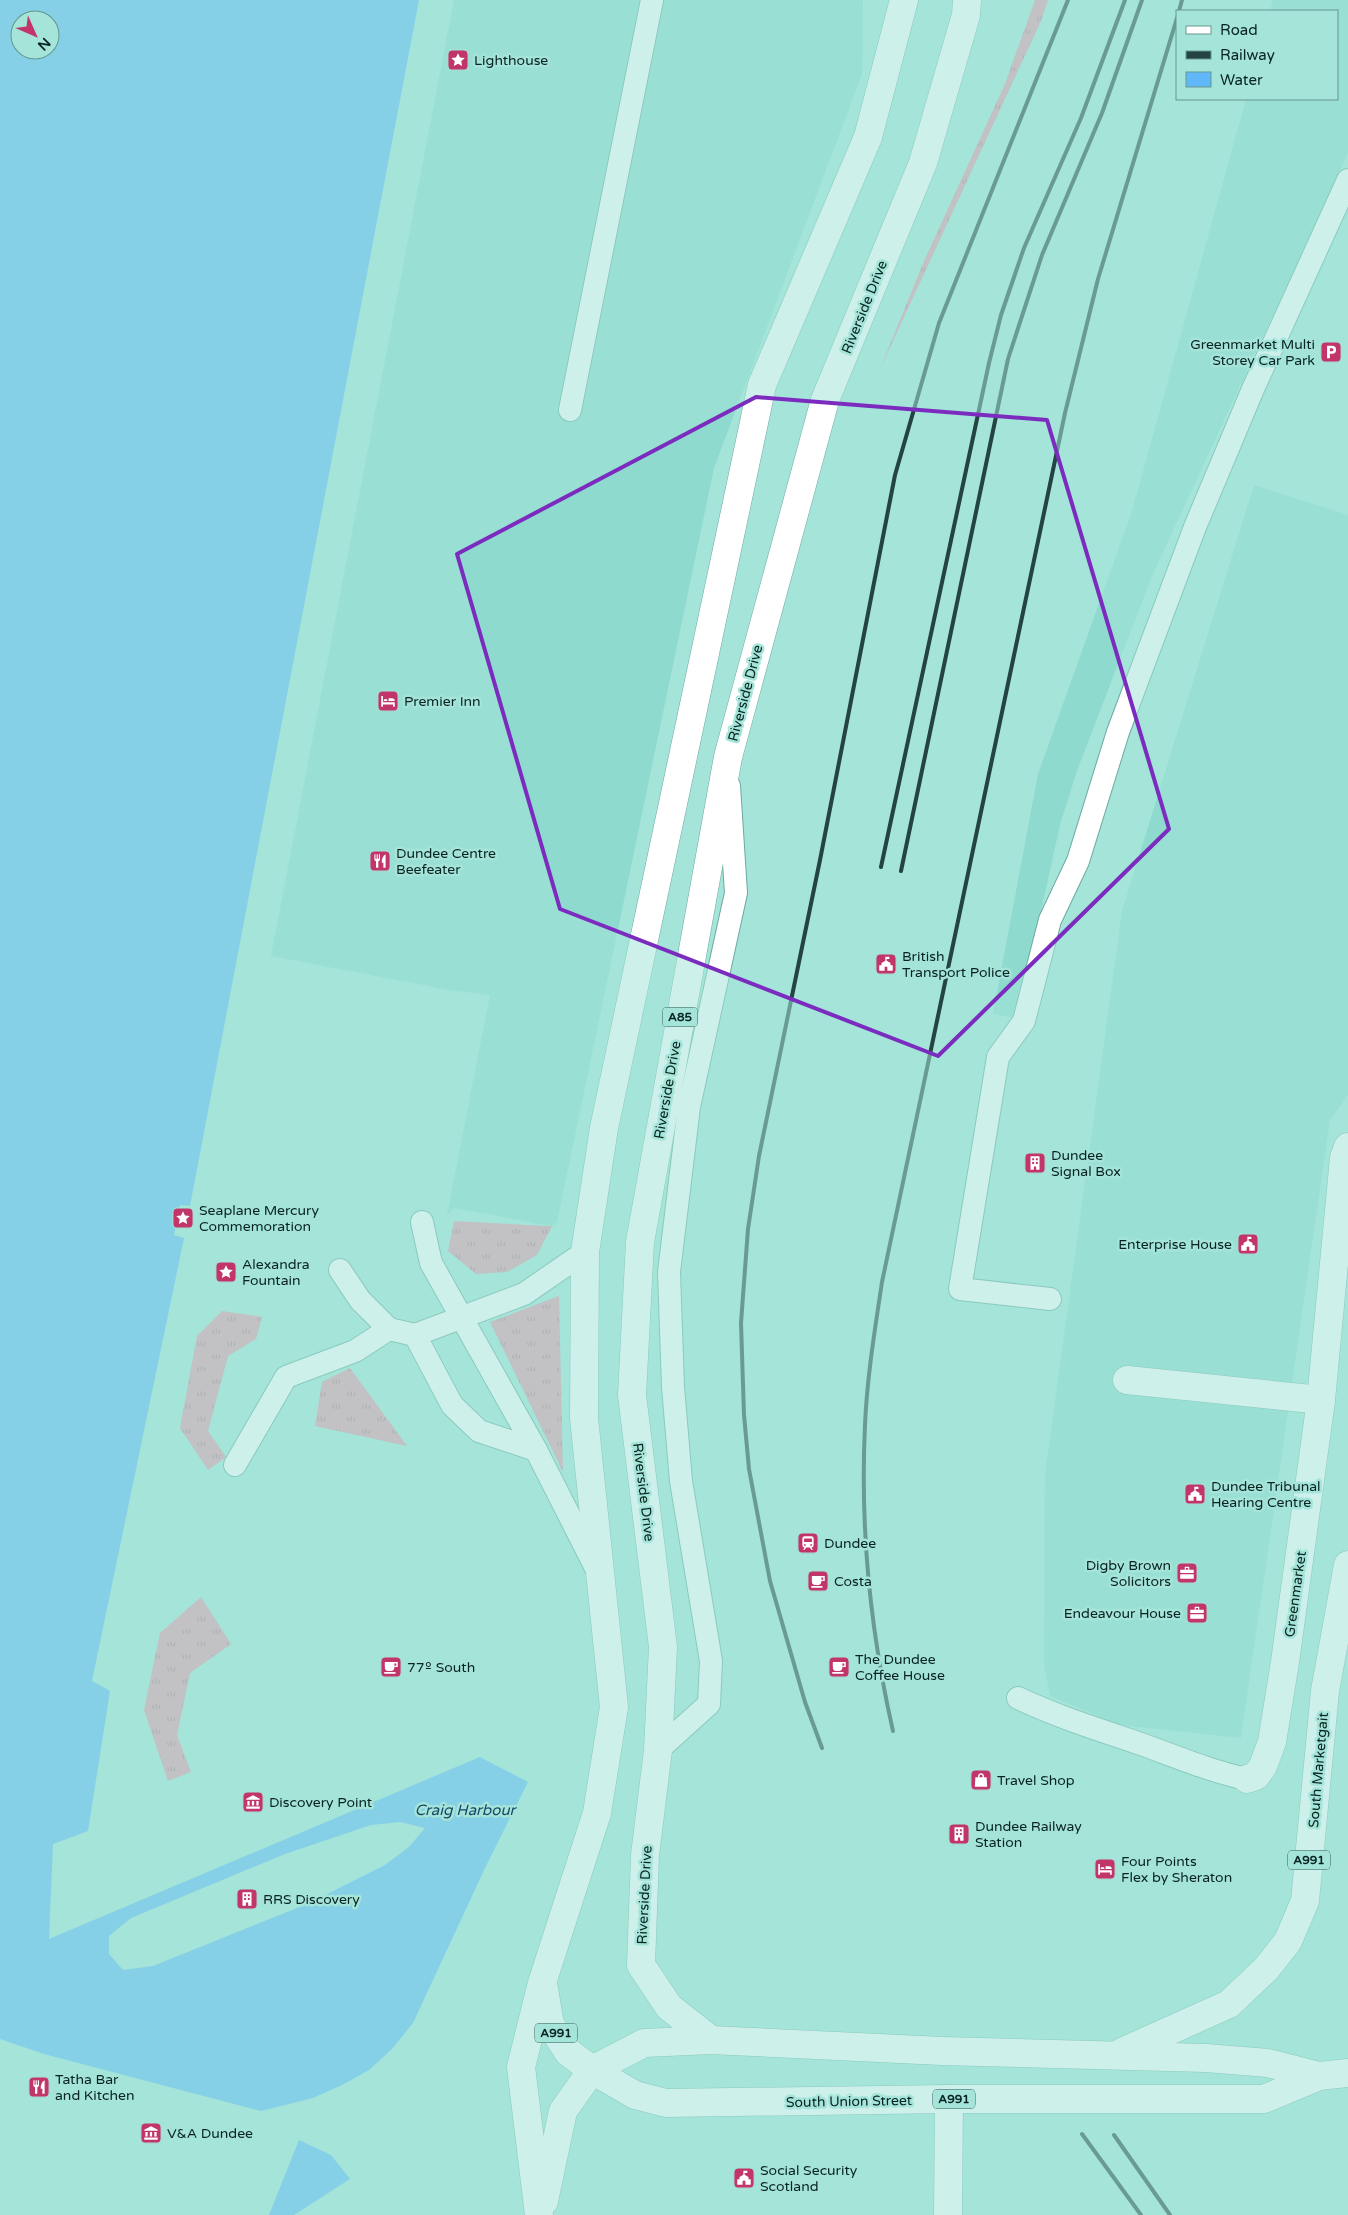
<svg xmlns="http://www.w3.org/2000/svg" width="1348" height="2215" font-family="'Varela Round',sans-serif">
<defs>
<pattern id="grass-tufts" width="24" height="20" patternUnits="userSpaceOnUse" patternTransform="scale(1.25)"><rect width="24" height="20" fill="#e797ab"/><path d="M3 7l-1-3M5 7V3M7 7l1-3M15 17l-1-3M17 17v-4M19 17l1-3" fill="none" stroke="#b97b8b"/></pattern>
</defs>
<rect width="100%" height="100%" fill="#a4e4d9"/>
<g fill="#8fdace">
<path d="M454,0H863L862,74L714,468L557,1222L552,1226L454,1208L447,1215L490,995L449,990L271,956Z"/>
<path d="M1273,0H1348V153L1152,576L1078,768L1061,821L1017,1018L993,1014L1038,774L1132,511L1246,99H1337V11H1270Z"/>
<path d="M1254,485L1348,515V1095L1330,1120L1241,1738L1120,1725L1050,1696L1044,1664L1045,1475L1122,911Z"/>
</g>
<g fill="url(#grass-tufts)">
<path d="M1035,0H1048L1041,21L880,369L924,261L1005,84Z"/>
<path d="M454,1221L547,1226H552L537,1255L507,1272L476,1274L448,1251Z"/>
<path d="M559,1296L563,1472L490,1322Z"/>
<path d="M222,1311L262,1317L256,1339L228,1356L208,1431L226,1457L208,1470L180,1428L197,1336Z"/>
<path d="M350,1368L407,1446L315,1426L322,1382Z"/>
<path d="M201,1597L231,1644L190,1673L177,1735L191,1772L168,1781L144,1710L160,1633Z"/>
</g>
<g fill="#61b8f9" fill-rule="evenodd">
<path d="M0,0H419L190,1206L180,1205L174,1235L184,1238L92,1681L110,1691L88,1831L53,1844L49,1939L480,1757L528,1782L485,1868L413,2023L392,2049L369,2070L342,2085L313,2098L261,2111L44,2054L0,2039ZM20,20H50V50H20ZM400,1822L425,1828L409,1847L385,1865L307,1904L153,1966L123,1970L109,1954V1936L131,1918L285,1854L371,1825Z"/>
<path d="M299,2140L331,2155L350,2179L294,2215H269Z"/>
</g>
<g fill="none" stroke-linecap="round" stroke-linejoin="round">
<g stroke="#6caaa0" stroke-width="24">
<g id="lane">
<path d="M570,410L652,0"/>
<path d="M422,1222L431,1263L536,1450L597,1570"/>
<path d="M340,1270L360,1300L389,1329L415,1335L524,1294L585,1252"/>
<path d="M1050,1299L960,1289L998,1057L1024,1021L1050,920L1078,861L1118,732L1195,527L1253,389L1348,180"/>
<path d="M415,1335L452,1405L479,1431L536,1450"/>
<path d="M235,1465L286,1377L355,1351L389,1329"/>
<path d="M1018,1698C1058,1717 1100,1730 1141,1744C1177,1757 1210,1771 1247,1779"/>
<path d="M658,1750L709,1704L711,1661L681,1481L673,1387L669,1272L689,1107L736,893L729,786"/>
</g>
</g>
<g stroke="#6caaa0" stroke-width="29">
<g id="street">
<path d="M1127,1380L1321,1400"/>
<path d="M1247,1779L1256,1776L1263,1766L1272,1742L1285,1662L1321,1400L1344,1158L1348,1147"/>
<path d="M948,2215L949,2099"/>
</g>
</g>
<g stroke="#6caaa0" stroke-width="29">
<g id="primary">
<path d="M544,1989L550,2024L568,2052L592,2070L635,2095L666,2103L949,2099H1264L1319,2076L1348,2073"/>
<path d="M711,2040L669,2007L641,1965L645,1855L658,1750L663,1647L632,1395L640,1242L728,757L825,400L923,163L966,15L967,0"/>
<path d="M1122,2052L1229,2004L1266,1969L1288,1941L1305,1901L1325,1691L1348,1565"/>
<path d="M544,2201L563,2111L592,2070L644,2043L711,2040L942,2051L1206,2058L1268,2063L1319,2076"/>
<path d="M539,2215L521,2067L542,1983L597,1813L614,1707L584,1418L585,1252L604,1128L762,385L868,137L904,0"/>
</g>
</g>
<use href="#lane" stroke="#fff" stroke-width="22"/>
<use href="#street" stroke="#fff" stroke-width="28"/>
<use href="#primary" stroke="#fff" stroke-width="28"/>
<g stroke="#234440" stroke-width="4">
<path d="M1179,11L1182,0"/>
<path d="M881,867L989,363L1001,315L1024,248L1081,118L1125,0"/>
<path d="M901,871L1008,359L1042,255L1102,113L1142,0"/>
<path d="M893,1731C870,1630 860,1529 865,1425C867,1377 875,1329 882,1282L1065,413L1098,279L1177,18"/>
<path d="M822,1748L805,1702L770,1581L749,1469L744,1415L741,1323L748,1229L759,1156L820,860L895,475L939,323L1068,0"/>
<path d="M1082,2134L1141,2215"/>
<path d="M1114,2135L1170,2215"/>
</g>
</g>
<path d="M0 0H1348V2215H0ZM756,397L1047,420L1169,829L938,1056L560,909L457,554Z" fill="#a4e4d9" fill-opacity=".55" fill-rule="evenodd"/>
<path fill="none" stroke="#7b2cbf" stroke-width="4" stroke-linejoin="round" d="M756,397L1047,420L1169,829L938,1056L560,909L457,554Z"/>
<defs>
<g id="sight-square" transform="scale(1.125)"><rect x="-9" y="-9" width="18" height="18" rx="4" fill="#c13568" stroke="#a4e4d9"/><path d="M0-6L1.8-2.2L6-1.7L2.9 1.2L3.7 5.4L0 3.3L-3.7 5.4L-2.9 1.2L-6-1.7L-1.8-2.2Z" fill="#fff"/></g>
<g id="parking-square" transform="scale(1.125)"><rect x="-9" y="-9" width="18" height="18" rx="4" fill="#c13568" stroke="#a4e4d9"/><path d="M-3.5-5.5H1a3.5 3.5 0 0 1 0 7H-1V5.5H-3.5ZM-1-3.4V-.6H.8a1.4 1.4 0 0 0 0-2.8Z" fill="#fff"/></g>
<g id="hotel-square" transform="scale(1.125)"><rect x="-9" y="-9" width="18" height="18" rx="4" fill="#c13568" stroke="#a4e4d9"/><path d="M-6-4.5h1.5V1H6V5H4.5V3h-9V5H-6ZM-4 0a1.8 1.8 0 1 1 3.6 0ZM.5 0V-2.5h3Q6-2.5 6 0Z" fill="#fff"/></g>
<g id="restaurant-square" transform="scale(1.125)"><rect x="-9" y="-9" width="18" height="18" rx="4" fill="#c13568" stroke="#a4e4d9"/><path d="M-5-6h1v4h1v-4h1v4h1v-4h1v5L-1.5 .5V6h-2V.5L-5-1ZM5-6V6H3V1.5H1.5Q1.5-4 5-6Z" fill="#fff"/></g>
<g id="civic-square" transform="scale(1.125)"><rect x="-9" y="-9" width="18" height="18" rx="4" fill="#c13568" stroke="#a4e4d9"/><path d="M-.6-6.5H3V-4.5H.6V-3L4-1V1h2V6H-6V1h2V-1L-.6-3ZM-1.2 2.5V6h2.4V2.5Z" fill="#fff"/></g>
<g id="building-square" transform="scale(1.125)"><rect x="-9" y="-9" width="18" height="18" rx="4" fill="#c13568" stroke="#a4e4d9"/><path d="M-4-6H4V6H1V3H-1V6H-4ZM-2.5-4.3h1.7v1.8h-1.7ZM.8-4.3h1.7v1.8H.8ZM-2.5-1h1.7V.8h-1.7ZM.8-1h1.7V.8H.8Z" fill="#fff"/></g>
<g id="station-square" transform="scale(1.125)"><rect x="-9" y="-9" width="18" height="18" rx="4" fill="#c13568" stroke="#a4e4d9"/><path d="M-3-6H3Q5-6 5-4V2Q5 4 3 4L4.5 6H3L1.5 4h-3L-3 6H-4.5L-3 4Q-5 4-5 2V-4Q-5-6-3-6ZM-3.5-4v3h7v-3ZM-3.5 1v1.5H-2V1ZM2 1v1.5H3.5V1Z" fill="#fff"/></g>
<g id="office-square" transform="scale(1.125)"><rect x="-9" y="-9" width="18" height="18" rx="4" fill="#c13568" stroke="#a4e4d9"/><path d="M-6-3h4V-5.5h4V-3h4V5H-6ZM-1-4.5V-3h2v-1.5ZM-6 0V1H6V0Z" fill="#fff"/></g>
<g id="cafe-square" transform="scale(1.125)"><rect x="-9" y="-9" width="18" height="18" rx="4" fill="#c13568" stroke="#a4e4d9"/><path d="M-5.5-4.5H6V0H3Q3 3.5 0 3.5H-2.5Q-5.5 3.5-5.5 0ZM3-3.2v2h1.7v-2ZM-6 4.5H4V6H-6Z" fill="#fff"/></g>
<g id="shop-square" transform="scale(1.125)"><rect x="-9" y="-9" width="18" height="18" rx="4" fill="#c13568" stroke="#a4e4d9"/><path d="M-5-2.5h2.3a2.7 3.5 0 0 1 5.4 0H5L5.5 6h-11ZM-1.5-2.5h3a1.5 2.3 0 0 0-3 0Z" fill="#fff"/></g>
<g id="museum-square" transform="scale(1.125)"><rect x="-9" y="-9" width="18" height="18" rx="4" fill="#c13568" stroke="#a4e4d9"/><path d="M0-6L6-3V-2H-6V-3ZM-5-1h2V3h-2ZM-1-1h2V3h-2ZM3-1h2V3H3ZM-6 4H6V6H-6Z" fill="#fff"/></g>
</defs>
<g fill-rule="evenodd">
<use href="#sight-square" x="458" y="60"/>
<use href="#parking-square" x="1331" y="352"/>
<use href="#hotel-square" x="388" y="701"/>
<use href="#restaurant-square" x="380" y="861"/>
<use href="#civic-square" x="886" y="964"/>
<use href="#building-square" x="1035" y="1163"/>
<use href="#sight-square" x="183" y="1218"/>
<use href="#civic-square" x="1248" y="1244"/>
<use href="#sight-square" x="226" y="1272"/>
<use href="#civic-square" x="1195" y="1494"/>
<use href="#station-square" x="808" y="1543"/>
<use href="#office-square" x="1187" y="1573"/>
<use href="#cafe-square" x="818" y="1581"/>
<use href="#office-square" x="1197" y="1613"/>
<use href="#cafe-square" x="391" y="1667"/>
<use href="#cafe-square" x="839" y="1667"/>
<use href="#shop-square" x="981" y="1780"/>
<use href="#museum-square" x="253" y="1802"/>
<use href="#building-square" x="959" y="1834"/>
<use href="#hotel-square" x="1105" y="1869"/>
<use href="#building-square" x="247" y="1899"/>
<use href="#restaurant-square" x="39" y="2087"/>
<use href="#museum-square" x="151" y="2133"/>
<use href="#civic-square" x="744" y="2178"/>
</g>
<g text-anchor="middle" stroke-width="5" stroke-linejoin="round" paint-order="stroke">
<g fill="#a4e4d9" stroke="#385d58" stroke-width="1">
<rect x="662.5" y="1007.5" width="35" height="19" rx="4"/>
<rect x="1288" y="1850.5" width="42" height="19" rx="4"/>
<rect x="535" y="2023.5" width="42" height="19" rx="4"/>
<rect x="933" y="2089.5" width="42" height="19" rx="4"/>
</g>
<g font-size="12" font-weight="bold" fill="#092320">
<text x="680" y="1021">A85</text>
<text x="1309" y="1864">A991</text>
<text x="556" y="2037">A991</text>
<text x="954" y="2103">A991</text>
</g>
<g font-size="14" fill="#092320" stroke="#a4e4d9" text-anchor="start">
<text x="474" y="65">Lighthouse</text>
<text x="1315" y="349" text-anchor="end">Greenmarket Multi<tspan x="1315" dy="16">Storey Car Park</tspan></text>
<text x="404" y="706">Premier Inn</text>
<text x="396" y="858">Dundee Centre<tspan x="396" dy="16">Beefeater</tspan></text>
<text x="902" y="961">British<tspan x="902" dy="16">Transport Police</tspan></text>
<text x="1051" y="1160">Dundee<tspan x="1051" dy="16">Signal Box</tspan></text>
<text x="199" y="1215">Seaplane Mercury<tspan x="199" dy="16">Commemoration</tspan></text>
<text x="1232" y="1249" text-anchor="end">Enterprise House</text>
<text x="242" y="1269">Alexandra<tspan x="242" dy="16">Fountain</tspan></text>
<text x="1211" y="1491">Dundee Tribunal<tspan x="1211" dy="16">Hearing Centre</tspan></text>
<text x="824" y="1548">Dundee</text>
<text x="1171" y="1570" text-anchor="end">Digby Brown<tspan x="1171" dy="16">Solicitors</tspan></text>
<text x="834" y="1586">Costa</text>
<text x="1181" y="1618" text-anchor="end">Endeavour House</text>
<text x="855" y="1664">The Dundee<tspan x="855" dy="16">Coffee House</tspan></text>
<text x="407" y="1672">77º South</text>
<text x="997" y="1785">Travel Shop</text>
<text x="269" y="1807">Discovery Point</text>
<text x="975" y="1831">Dundee Railway<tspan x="975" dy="16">Station</tspan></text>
<text x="1121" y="1866">Four Points<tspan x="1121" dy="16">Flex by Sheraton</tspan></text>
<text x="263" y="1904">RRS Discovery</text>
<text x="55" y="2084">Tatha Bar<tspan x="55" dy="16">and Kitchen</tspan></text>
<text x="167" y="2138">V&amp;A Dundee</text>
<text x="760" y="2175">Social Security<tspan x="760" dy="16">Scotland</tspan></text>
</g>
<g font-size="14" fill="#092320" stroke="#a4e4d9">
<text transform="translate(864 307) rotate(-68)" y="5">Riverside Drive</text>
<text transform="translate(745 693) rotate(-75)" y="5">Riverside Drive</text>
<text transform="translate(667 1090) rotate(-80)" y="5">Riverside Drive</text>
<text transform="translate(644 1492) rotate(83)" y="5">Riverside Drive</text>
<text transform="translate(1295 1594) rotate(-82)" y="5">Greenmarket</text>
<text transform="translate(1318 1770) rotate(-85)" y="5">South Marketgait</text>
<text transform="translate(644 1895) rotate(-87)" y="5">Riverside Drive</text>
<text transform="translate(849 2101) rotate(-1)" y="5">South Union Street</text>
</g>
<g font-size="15" font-style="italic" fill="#174666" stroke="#a4e4d9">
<text x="465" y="1815">Craig Harbour</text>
</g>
</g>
<rect x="1176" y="10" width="162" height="90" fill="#a4e4d9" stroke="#66978f"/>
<rect x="1186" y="26" width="25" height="8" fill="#ffffff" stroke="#66978f"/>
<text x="1220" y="35" font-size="15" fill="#092320">Road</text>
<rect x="1186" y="51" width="25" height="8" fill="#234440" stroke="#66978f"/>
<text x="1220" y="60" font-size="15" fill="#092320">Railway</text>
<rect x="1186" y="72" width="25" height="15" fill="#61b8f9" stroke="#66978f"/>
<text x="1220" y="85" font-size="15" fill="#092320">Water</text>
<g transform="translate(35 35) rotate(135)"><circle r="24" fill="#a4e4d9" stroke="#66978f"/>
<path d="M0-4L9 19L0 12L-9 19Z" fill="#c13568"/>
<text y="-8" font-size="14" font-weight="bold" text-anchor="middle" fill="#092320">N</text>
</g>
</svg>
